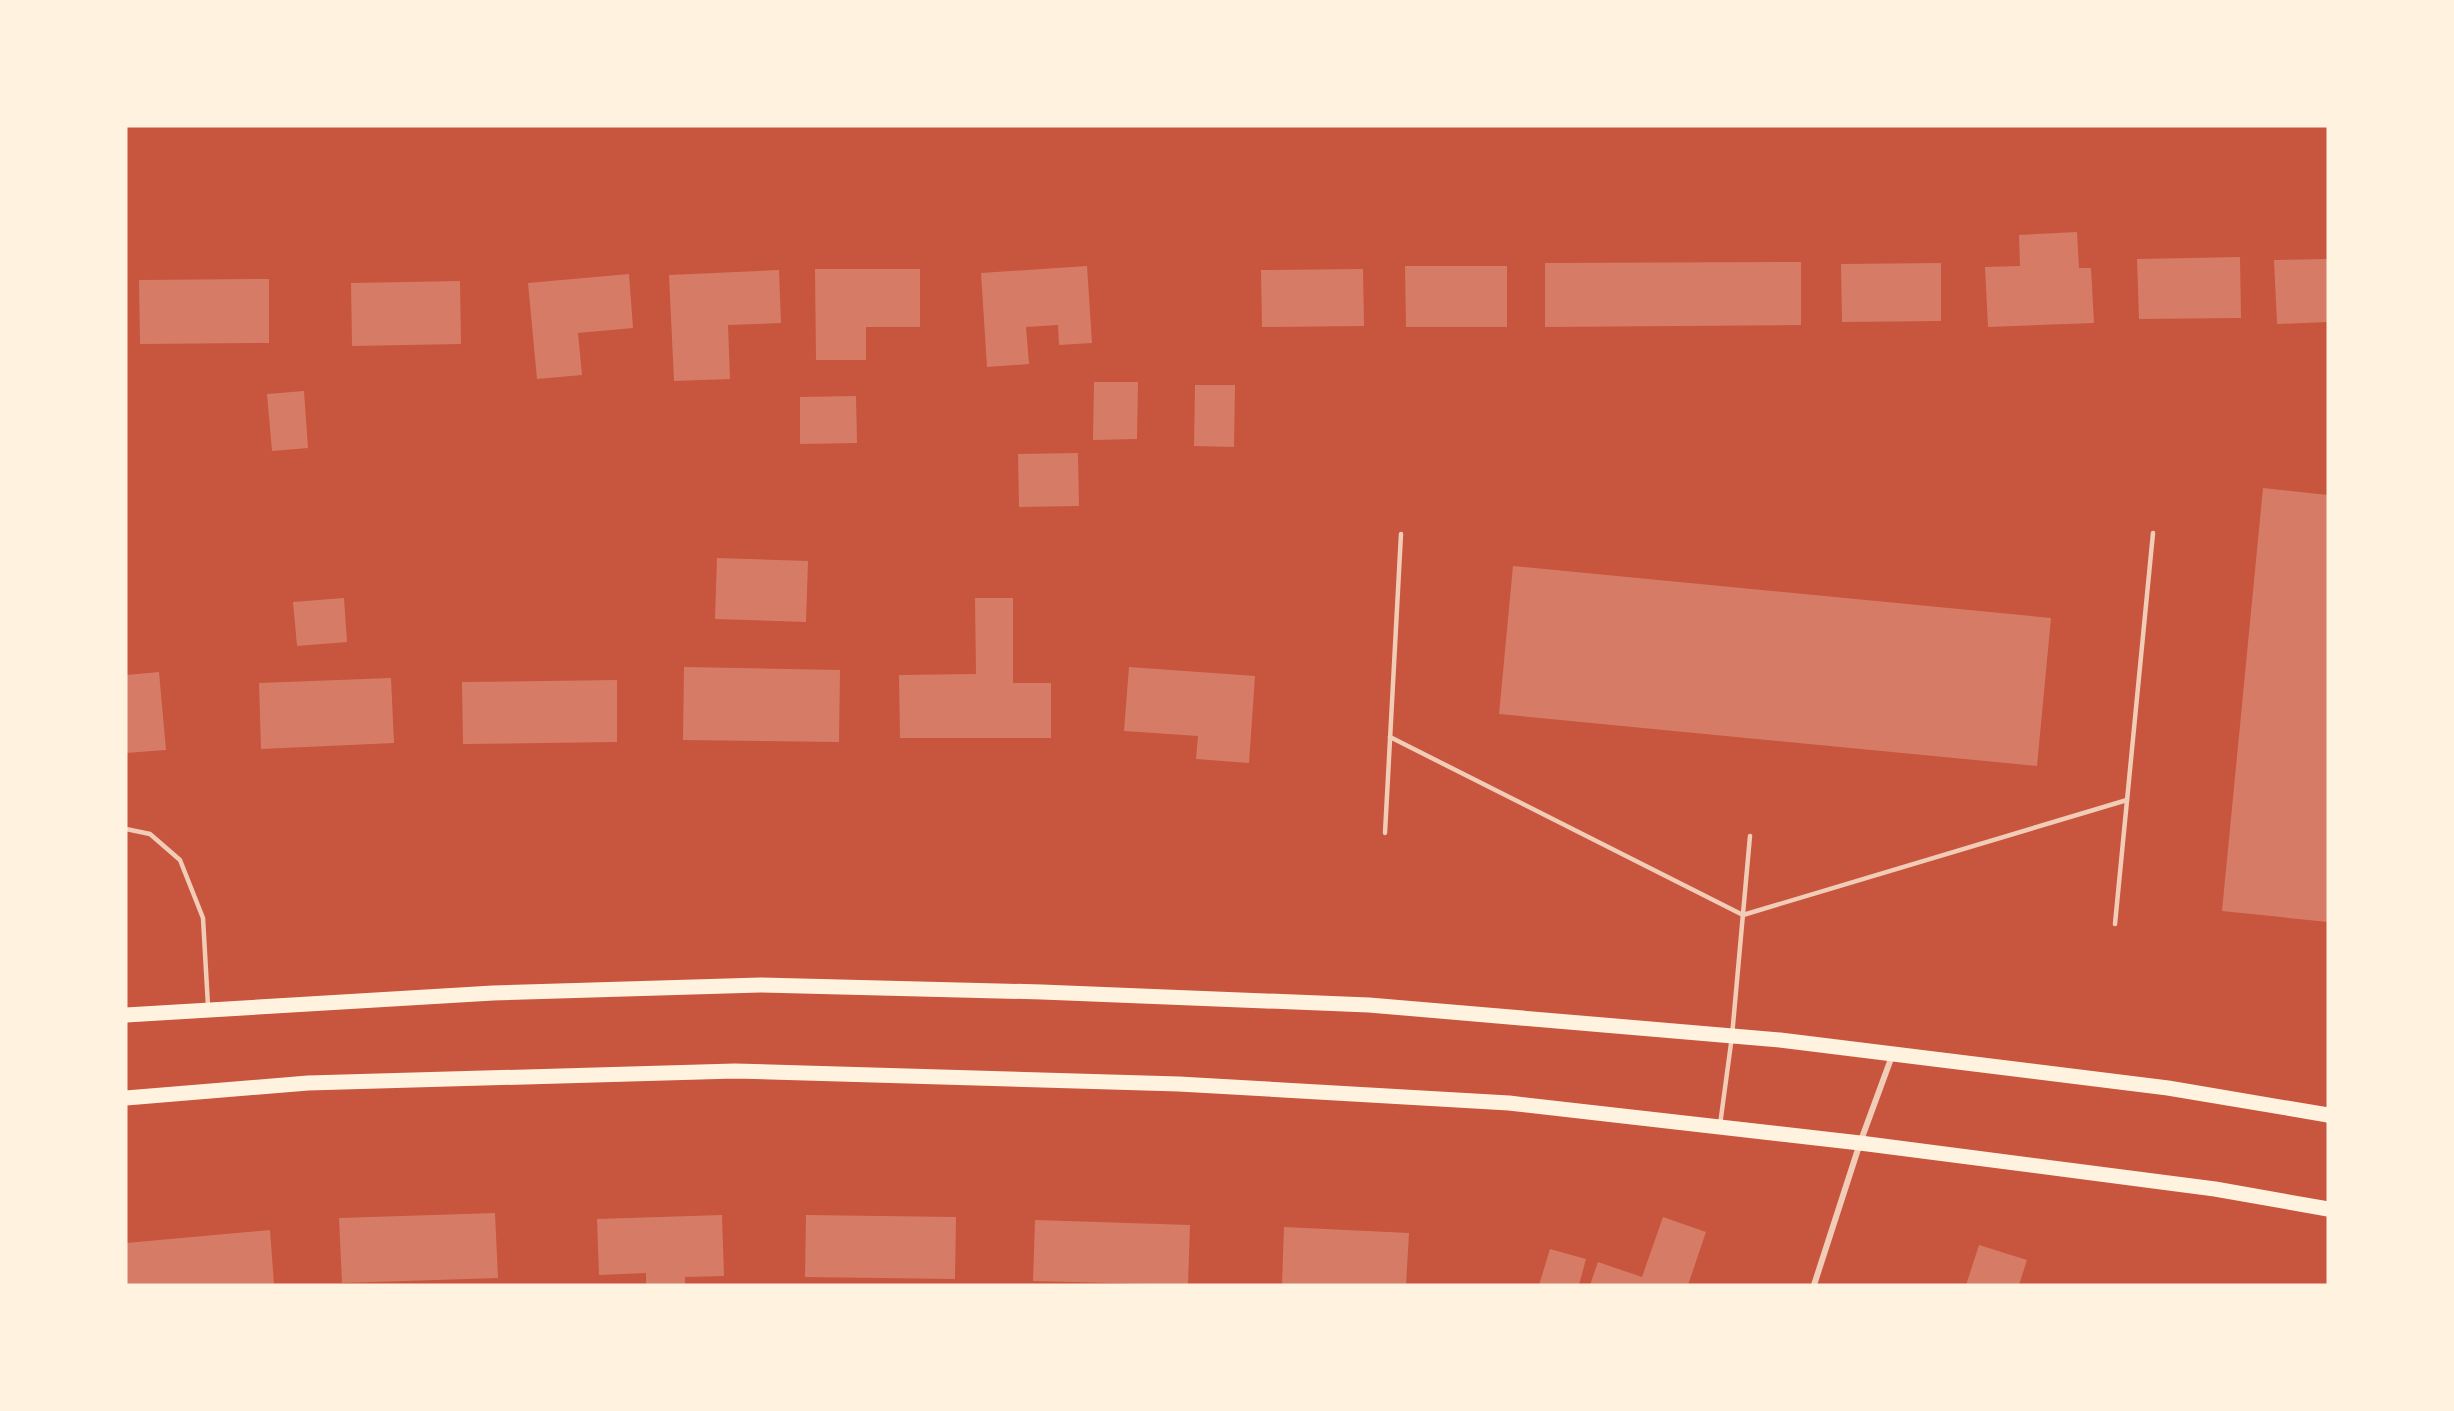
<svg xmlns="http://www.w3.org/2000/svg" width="2454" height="1411" font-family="Cabin,sans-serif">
<rect width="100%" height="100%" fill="#c8553d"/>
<g fill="#d67c66">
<path d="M2077,232L2079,268H2091L2094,323L1988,327L1985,267L2020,266L2019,235Z"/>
<path d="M2240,257L2241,318L2139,319L2137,259Z"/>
<path d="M2328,259V322L2277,324L2274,260Z"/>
<path d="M1801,262V325L1545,327V263Z"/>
<path d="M1941,263V321L1842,322L1841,264Z"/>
<path d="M1087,266L1092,343L1059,345L1058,325L1026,327L1029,364L987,367L981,273Z"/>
<path d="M1405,266H1507V327H1406Z"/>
<path d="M815,269H920V327H866V360H816Z"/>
<path d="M1363,269L1364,326L1262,327L1261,270Z"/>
<path d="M779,270L781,323L728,325L730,379L674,381L669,275Z"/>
<path d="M629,274L633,328L578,333L582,375L537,379L528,283Z"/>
<path d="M269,279V343L140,344L139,280Z"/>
<path d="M460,281L461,344L352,346L351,283Z"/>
<path d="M1094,382H1138L1137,439L1093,440Z"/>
<path d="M1195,385H1235L1234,447L1194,446Z"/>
<path d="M304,391L308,448L272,451L267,394Z"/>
<path d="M856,396L857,443L800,444V397Z"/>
<path d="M1078,453L1079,506L1019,507L1018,454Z"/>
<path d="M2263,488L2328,495V922L2222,911Z"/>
<path d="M717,558L808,561L806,622L715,619Z"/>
<path d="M1513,566L2051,618L2037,766L1499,714Z"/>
<path d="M344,598L347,642L297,646L293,602Z"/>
<path d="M975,598H1013V683H1051V738H900L899,675L976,674Z"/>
<path d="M684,667L840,670L839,742L683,740Z"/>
<path d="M1129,667L1255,676L1249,763L1196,759L1198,736L1124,731Z"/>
<path d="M159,672L166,750L126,753V675Z"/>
<path d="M391,678L394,743L261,749L259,683Z"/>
<path d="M617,680V742L463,744L462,682Z"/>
<path d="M495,1213L498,1278L342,1283L339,1218Z"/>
<path d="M722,1215L724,1276L685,1277V1285H646V1273L599,1275L597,1219Z"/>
<path d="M806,1215L956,1217L955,1279L805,1277Z"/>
<path d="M1663,1217L1706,1232L1688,1285H1590L1598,1262L1642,1277Z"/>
<path d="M1035,1220L1190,1225L1188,1285L1033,1281Z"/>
<path d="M1284,1227L1409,1233L1406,1285H1282Z"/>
<path d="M270,1230L274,1284L126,1285V1243Z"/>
<path d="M1979,1245L2027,1260L2019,1285H1966Z"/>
<path d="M1550,1249L1586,1259L1579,1285H1539Z"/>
</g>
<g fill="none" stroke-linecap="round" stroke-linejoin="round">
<g stroke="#f1ccb7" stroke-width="4.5">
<path d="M1390,737L1743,915L2127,800"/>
<path d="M126,829L150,834L180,860L203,918L208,1006"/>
<path d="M1385,833L1401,534"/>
<path d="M2115,924L2153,533"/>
<path d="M1720,1125L1732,1036L1750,836"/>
</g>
<path stroke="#f1ccb7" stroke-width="6" d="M1814,1285L1860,1143L1892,1056"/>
<g stroke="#fff3e0" stroke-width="15">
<path d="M126,1015L493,993L760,985L1042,992L1369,1005L1780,1040L2168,1088L2328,1115"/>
<path d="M126,1098L308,1083L735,1071L1179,1084L1509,1103L1860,1143L2215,1189L2328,1209"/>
</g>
</g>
<rect width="2454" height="1411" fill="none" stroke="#fff3e0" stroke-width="255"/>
</svg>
